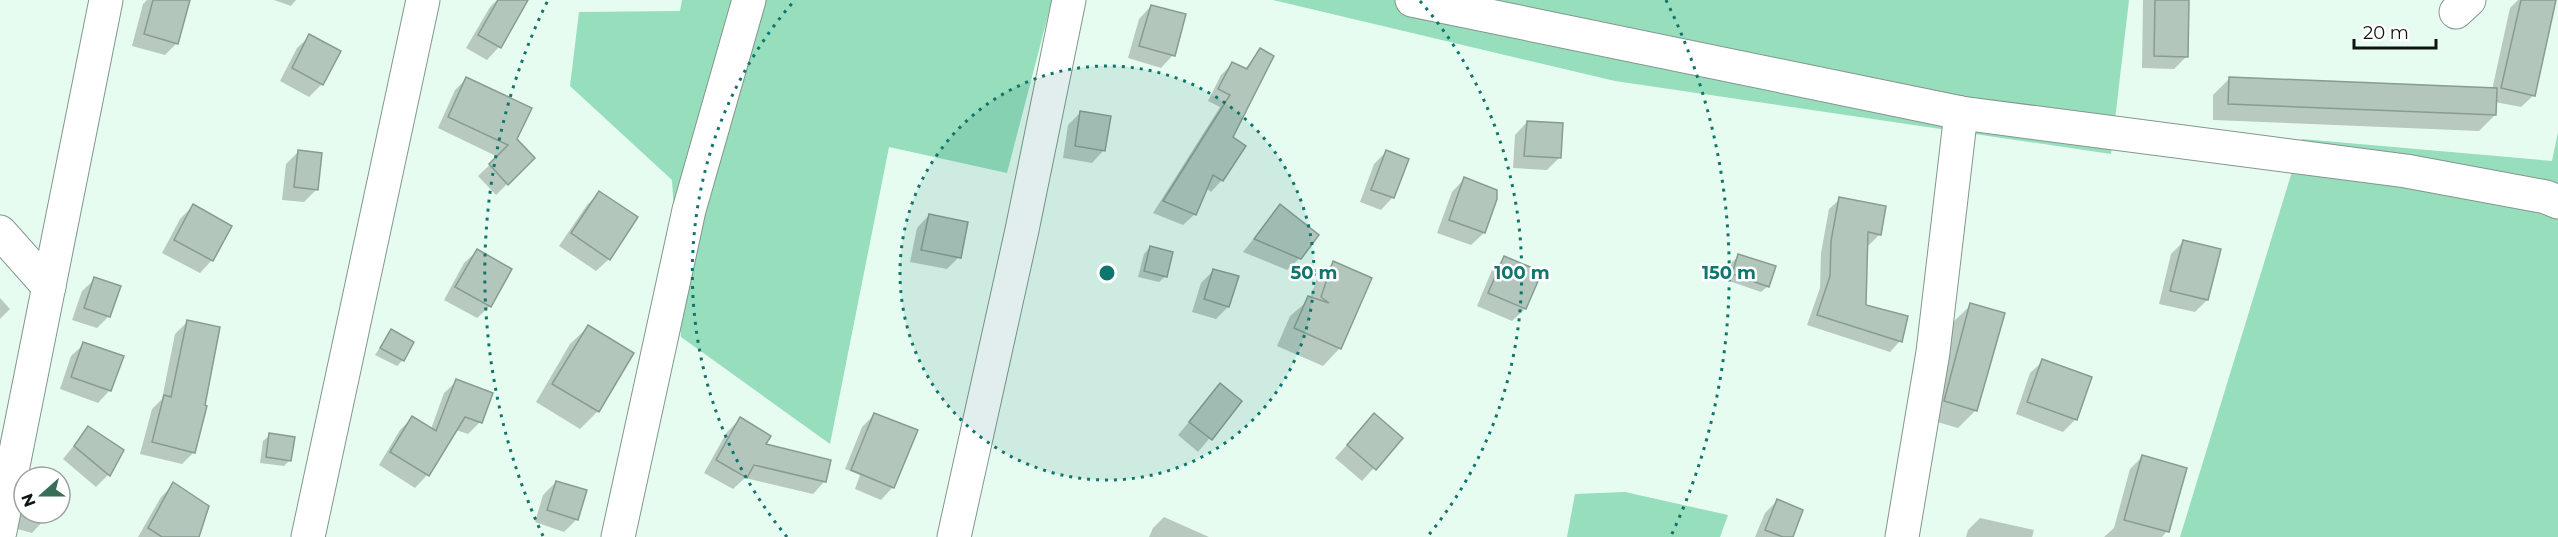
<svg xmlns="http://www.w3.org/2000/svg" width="2558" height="537" font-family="Montserrat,sans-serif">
<rect width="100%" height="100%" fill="#e7fcf1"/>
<g fill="#96debc">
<path d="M682,0H1052L1007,173L889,147L830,444L681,337L672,180L570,86L579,12L680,11Z"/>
<path d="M1273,0H2129L2111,154L1615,81Z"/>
<path d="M2558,132V537H2180L2302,139L2552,161Z"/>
<path d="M1625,492L1728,515L1720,537H1567L1575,494Z"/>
</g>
<g fill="#0003">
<path d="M147,0H188L177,43L165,55L132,46L143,4Z"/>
<path d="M274,0H296L291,6Z"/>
<path d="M497,0H513L523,6L499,47L487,60L466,48L490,7Z"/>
<path d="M2143,0H2187V56L2174,69L2142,68Z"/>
<path d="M2518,0H2545L2534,95L2521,107L2495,102V115L2479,131L2213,120V95L2230,78L2492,90L2510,8Z"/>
<path d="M1151,6L1173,55L1161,68L1128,58L1139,19Z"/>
<path d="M310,36L322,84L309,97L280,81L297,48Z"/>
<path d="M1260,50L1231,138L1222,180L1211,192L1206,188L1195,214L1183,225L1153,213L1220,107L1208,101L1221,75L1232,64L1244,70Z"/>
<path d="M467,78L516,140L533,158L496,195L478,176L498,157L438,128L455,90Z"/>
<path d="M1081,112L1104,150L1092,163L1063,158L1068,125Z"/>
<path d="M1527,122L1559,158L1547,170L1513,168L1515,135Z"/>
<path d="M298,152L317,189L304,202L282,200L286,164Z"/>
<path d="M1386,152L1393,197L1381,210L1360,202L1374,164Z"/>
<path d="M1464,179L1496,198L1484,233L1471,245L1437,233L1452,192Z"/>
<path d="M599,193L609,259L596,271L559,246L587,205Z"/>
<path d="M1840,199L1880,234L1869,245L1866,244L1865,306L1900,341L1890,352L1807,325L1820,288L1821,253L1829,209Z"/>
<path d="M193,206L212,260L200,273L162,253L180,219Z"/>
<path d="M1280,206L1300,258L1287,270L1243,252Z"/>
<path d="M929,215L959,257L947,269L910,262L917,228Z"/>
<path d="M2184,241L2207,300L2195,312L2159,304L2171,254Z"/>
<path d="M1150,247L1166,276L1159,282L1138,277L1144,254Z"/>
<path d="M477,251L490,306L477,318L444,300L464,263Z"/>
<path d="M1739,256L1768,286L1761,292L1726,280L1732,262Z"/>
<path d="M1505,258L1540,273L1525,309L1512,321L1477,306L1492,270Z"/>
<path d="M1334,262L1340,348L1323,366L1277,346L1290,316L1310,299L1316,280Z"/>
<path d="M1214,270L1228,307L1216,319L1192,312L1201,283Z"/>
<path d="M95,279L109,316L97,328L72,320L82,291Z"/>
<path d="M0,298L10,309L0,319Z"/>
<path d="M1971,305L1976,410L1958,428L1927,419L1953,322Z"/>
<path d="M187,322L194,452L182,464L140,454L152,409L162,399L175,334Z"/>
<path d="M588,327L598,411L580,429L536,402L570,344Z"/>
<path d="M391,331L403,360L397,366L375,355Z"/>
<path d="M84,344L110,390L98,403L60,389L71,356Z"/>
<path d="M2043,361L2076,419L2063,432L2016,414L2030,373Z"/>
<path d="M457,381L480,422L468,434L456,430L427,475L415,488L379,465L400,430L412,418L431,429L444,393Z"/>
<path d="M1220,385L1240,402L1198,452L1178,435Z"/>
<path d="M875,414L893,487L881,500L855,489L860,475L845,469L862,427Z"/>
<path d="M1374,415L1401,438L1362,481L1335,458Z"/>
<path d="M740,419L764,445L825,481L813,494L745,478L733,489L704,473L727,432Z"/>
<path d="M88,428L122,451L108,475L96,487L63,459Z"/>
<path d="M270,435L290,460L284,466L260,463L263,441Z"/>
<path d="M2142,457L2167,531L2162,537H2104L2114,528L2130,469Z"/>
<path d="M556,482L577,519L564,532L535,522L543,495Z"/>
<path d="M174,484L198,537H138L161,497Z"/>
<path d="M24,488V513H46L44,520L32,533L14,528Z"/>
<path d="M1777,501L1791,537H1755L1765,513Z"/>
<path d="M1164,517L1209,537H1149L1153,528Z"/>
<path d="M1980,518L2034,530L2032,537H1966L1968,530Z"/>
</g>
<g fill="#b2c6bc" stroke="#889c92" stroke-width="1.5">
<path d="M153,0H190L178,44L144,34Z"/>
<path d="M498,0H528L501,48L478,35Z"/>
<path d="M2155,0H2189L2188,57L2154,56Z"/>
<path d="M2521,0H2556L2535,96L2501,88Z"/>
<path d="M1151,5L1186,14L1175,56L1139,46Z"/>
<path d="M309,34L341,51L323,85L292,68Z"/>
<path d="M1260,48L1274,56L1233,137L1246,146L1223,181L1213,175L1196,215L1163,201L1230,95L1218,89L1232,62L1247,69Z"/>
<path d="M466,77L532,108L517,139L535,158L508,185L489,164L508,145L448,117Z"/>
<path d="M2229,77L2497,88L2496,115L2228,104Z"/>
<path d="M1080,111L1111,116L1105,151L1075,146Z"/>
<path d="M1527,121L1563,123L1561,158L1524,156Z"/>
<path d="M298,150L322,153L318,190L294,187Z"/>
<path d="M1386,150L1409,159L1394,198L1371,190Z"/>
<path d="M1464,177L1497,190V199L1485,233L1449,220Z"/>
<path d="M599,191L638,217L610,260L571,233Z"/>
<path d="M1839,197L1886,206L1881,235L1868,232L1866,305L1908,316L1902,342L1817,315L1830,276L1831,241Z"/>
<path d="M193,204L232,226L213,261L174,240Z"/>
<path d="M1280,204L1319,235L1301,259L1254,239Z"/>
<path d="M929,214L968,222L961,258L921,250Z"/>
<path d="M2183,240L2221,249L2208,300L2170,291Z"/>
<path d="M1150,246L1173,252L1167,277L1144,271Z"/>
<path d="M477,249L512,269L491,307L455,287Z"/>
<path d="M1738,254L1776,266L1769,287L1732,274Z"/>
<path d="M1504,256L1542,272L1526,309L1488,293Z"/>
<path d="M1333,261L1372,278L1341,349L1294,328L1308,296L1329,303L1321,297Z"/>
<path d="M1213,269L1239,276L1229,307L1204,299Z"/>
<path d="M94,277L121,286L110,317L84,308Z"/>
<path d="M1970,303L2005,313L1977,411L1944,401Z"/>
<path d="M187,320L220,327L205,405L207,406L195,453L152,442L164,395L171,397Z"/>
<path d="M588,325L634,353L599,412L552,384Z"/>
<path d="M391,329L414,342L404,361L380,348Z"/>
<path d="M83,342L124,356L111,391L71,377Z"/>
<path d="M2042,359L2092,377L2077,420L2027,402Z"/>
<path d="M456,379L493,393L482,423L465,417L429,476L390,452L412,416L436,431Z"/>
<path d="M1220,383L1242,401L1212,440L1189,422Z"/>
<path d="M874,413L918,430L894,488L851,470Z"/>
<path d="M1374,413L1403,438L1376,470L1347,445Z"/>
<path d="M740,417L771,436L766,444L831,460L826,482L754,465L747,478L716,460Z"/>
<path d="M88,426L124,450L110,476L74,446Z"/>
<path d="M269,433L295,437L291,461L266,457Z"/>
<path d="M2142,455L2187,468L2169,532L2124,520Z"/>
<path d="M556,481L587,490L578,520L547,510Z"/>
<path d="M173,482L209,506L199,537H162L148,528Z"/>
<path d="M1777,499L1803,510L1793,537H1783L1765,530Z"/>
<path d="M26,513H48L46,521L25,516Z"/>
</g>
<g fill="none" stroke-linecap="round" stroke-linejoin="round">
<g stroke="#83968c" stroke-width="35">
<g id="minor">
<path d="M1412,0L1961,113L2406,171L2546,197L2558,202"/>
<path d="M2456,12L2469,0"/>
<path d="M0,232L49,287"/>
<path d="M0,531L106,0"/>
<path d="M308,537L423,0"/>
<path d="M618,537L689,210L749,0"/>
<path d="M954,537L1022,230L1069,0"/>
<path d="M1902,537L1933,352L1961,113"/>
</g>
</g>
<use href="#minor" stroke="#fff" stroke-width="33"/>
</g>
<circle cx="1107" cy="273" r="207" fill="#0f766e" fill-opacity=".12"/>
<g fill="none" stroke="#0f766e" stroke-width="3" stroke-dasharray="3 6">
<circle cx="1107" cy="273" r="207"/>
<path d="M787 537A415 415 0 0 1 794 1M1420 1A415 415 0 0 1 1427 537"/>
<path d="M543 536A622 622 0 0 1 548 0M1666 0A622 622 0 0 1 1671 536"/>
</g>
<circle cx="1107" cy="273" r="9" fill="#0f766e" stroke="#fff" stroke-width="3"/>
<g font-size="18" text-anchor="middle" font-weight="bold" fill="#0f766e" stroke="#fff" stroke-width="5" stroke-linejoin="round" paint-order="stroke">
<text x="1314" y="279">50 m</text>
<text x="1522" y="279">100 m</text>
<text x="1729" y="279">150 m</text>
</g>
<g transform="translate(42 495) rotate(249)"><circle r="28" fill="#ffffff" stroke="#9fa1a0" stroke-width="1.5"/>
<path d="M0-4.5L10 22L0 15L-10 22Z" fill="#366e56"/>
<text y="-9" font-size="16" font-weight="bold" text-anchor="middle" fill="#0e1511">N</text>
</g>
<path d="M2354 39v9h82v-9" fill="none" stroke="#0e1511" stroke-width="3"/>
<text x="2363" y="39" font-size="18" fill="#0e1511" stroke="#ffffff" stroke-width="4.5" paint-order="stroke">20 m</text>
</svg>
